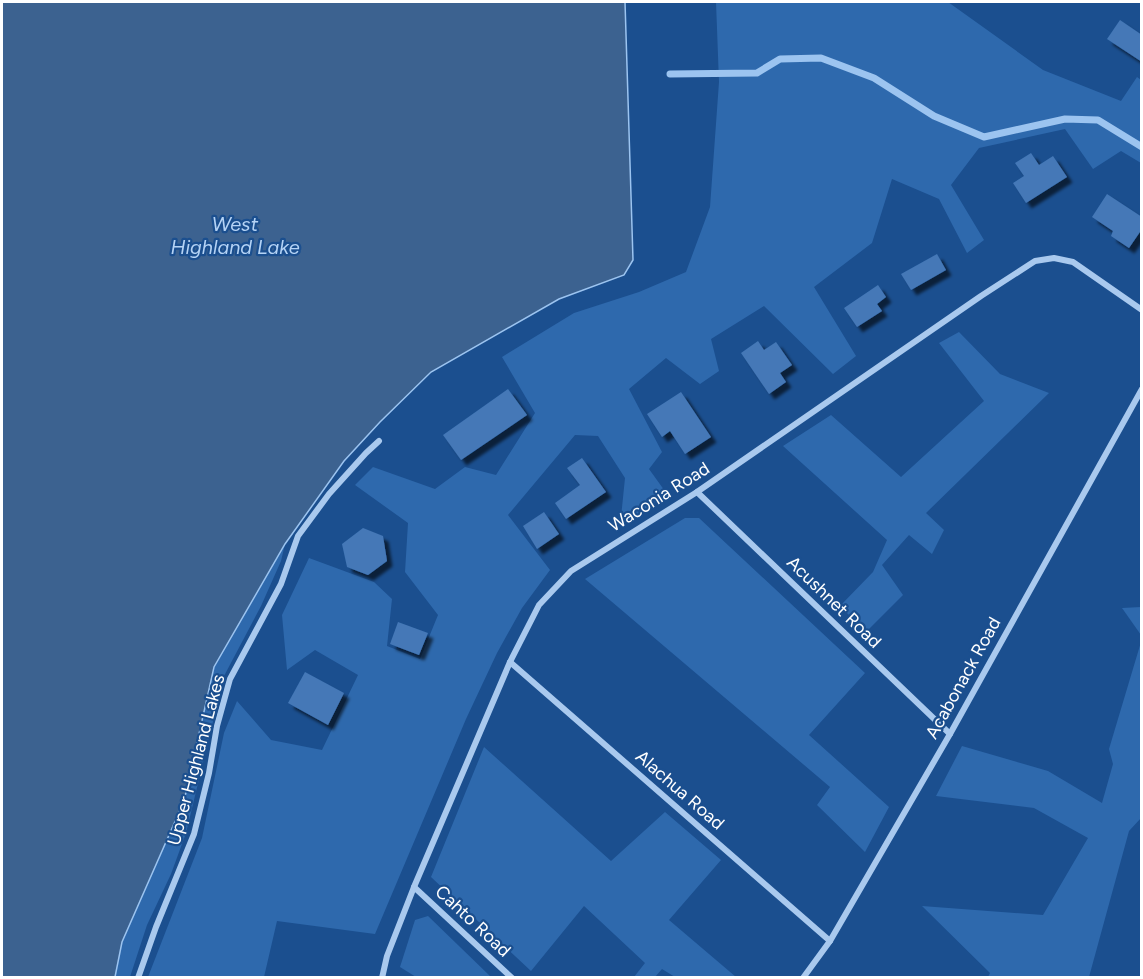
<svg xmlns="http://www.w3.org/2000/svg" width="1143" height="979" font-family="Figtree,sans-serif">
<defs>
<filter id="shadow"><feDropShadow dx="5.5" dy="5.5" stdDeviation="1.5" flood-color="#0009"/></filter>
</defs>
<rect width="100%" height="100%" fill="#1b4f8f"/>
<g fill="#2e69ad">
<path d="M716,2H948L1043,70L1121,101L1137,77L1141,80V163L1121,151L1093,169L1065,129L979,148L951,185L984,240L967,253L939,199L892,179L872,243L814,287L856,356L833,374L764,306L711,339L719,371L700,384L666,358L629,389L662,452L649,469L667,494L620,527L625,478L598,436L575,435L508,515L550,570L522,608L497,653L466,719L375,934L277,921L264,977H148L202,838L224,733L237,701L271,740L322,750L358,675L315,650L287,670L282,615L309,558L374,582L392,599L387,646L420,659L438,615L405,572L408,523L355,485L373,467L435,489L465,467L496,475L535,413L502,357L574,313L639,292L686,272L710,207L719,82Z"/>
<path d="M959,332L1000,374L1049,393L926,513L944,530L932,554L909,535L882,565L903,595L866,632L840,606L873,572L887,540L783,446L831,415L901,477L984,401L939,343Z"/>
<path d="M685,518H699L865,673L809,735L889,807L865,852L817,805L830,787L585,579Z"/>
<path d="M285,544L281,561L261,606L224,676L186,833L171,874L147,925L130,977L115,978L122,942L184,801L214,667Z"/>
<path d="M1141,607H1142L1141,635L1122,608Z"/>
<path d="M1141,642V818L1129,831L1089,977H988L990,973L922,906L1043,915L1088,838L1034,808L936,796L962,746L1048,771L1102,803L1113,764L1109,749Z"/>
<path d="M484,747L611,861L665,812L721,860L669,920L736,977H675L662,969L655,977H634L645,963L584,906L531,971L431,877Z"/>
<path d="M428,916L491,977H416L400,967L415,920Z"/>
</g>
<path fill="#3c6290" stroke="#9cc4f0" stroke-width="1.5" d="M2,2H625L633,260L624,275L559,299L431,372L380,422L344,461L285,544L214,667L184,801L122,942L115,977H2Z"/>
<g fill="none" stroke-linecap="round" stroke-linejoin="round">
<path stroke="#9cc4f0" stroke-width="7" d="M670,74L757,73L780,59L821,58L874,78L934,116L984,137L1065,119L1098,120L1142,147"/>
</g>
<g fill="#4478b7" filter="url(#shadow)">
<path d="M1120,20L1142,35V62L1107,39Z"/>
<path d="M1031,153L1039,165L1053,156L1067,177L1026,203L1013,183L1024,176L1015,163Z"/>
<path d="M1107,194L1142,217V229L1129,248L1111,236L1113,231L1092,217Z"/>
<path d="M937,254L946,270L911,290L901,274Z"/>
<path d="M878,285L886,297L877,304L882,311L857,327L844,308Z"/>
<path d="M758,341L764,350L776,342L792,365L780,373L786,382L769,394L741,353Z"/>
<path d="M508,389L527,415L461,460L443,435Z"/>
<path d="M681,392L711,437L685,454L670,431L662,437L647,414Z"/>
<path d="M582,458L606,492L566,519L555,503L580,485L567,468Z"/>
<path d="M544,512L559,534L537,549L523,526Z"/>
<path d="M363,528L383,536L387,561L368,575L347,567L342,544Z"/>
<path d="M398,622L428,633L419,655L390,644Z"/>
<path d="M305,672L344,693L328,725L288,703Z"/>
</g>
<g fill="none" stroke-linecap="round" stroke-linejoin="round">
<g stroke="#a9c9ee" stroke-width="6">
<path d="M697,492L950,734"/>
<path d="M510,662L830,941"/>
<path d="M414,887L512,978"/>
<path d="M138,978L156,927L194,834L209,773L217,726L230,679L281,584L298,536L329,494L366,453L379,441"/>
<path d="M382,978L387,956L414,887L510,662L539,605L571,571L697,492L981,296L1035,261L1054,258L1073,262L1142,310"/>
<path d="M803,978L830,941L950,734L1142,389"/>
</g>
</g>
<g text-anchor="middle" stroke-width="4.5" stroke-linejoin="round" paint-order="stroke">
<g font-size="18" fill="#fff" stroke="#1b4f8f">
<text transform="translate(659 497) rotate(-32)" y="6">Waconia Road</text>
<text transform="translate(834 602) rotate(44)" y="6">Acushnet Road</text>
<text transform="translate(963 678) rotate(-61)" y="6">Acabonack Road</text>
<text transform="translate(196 760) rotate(-75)" y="6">Upper Highland Lakes</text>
<text transform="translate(680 790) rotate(41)" y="6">Alachua Road</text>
<text transform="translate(473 921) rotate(43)" y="6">Cahto Road</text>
</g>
<g font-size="20" font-style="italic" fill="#b5d3f5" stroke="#1b4f8f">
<text x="235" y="231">West<tspan x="235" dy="23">Highland Lake</tspan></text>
</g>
</g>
<rect width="1143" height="979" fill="none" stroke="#ffffff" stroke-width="6"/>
</svg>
